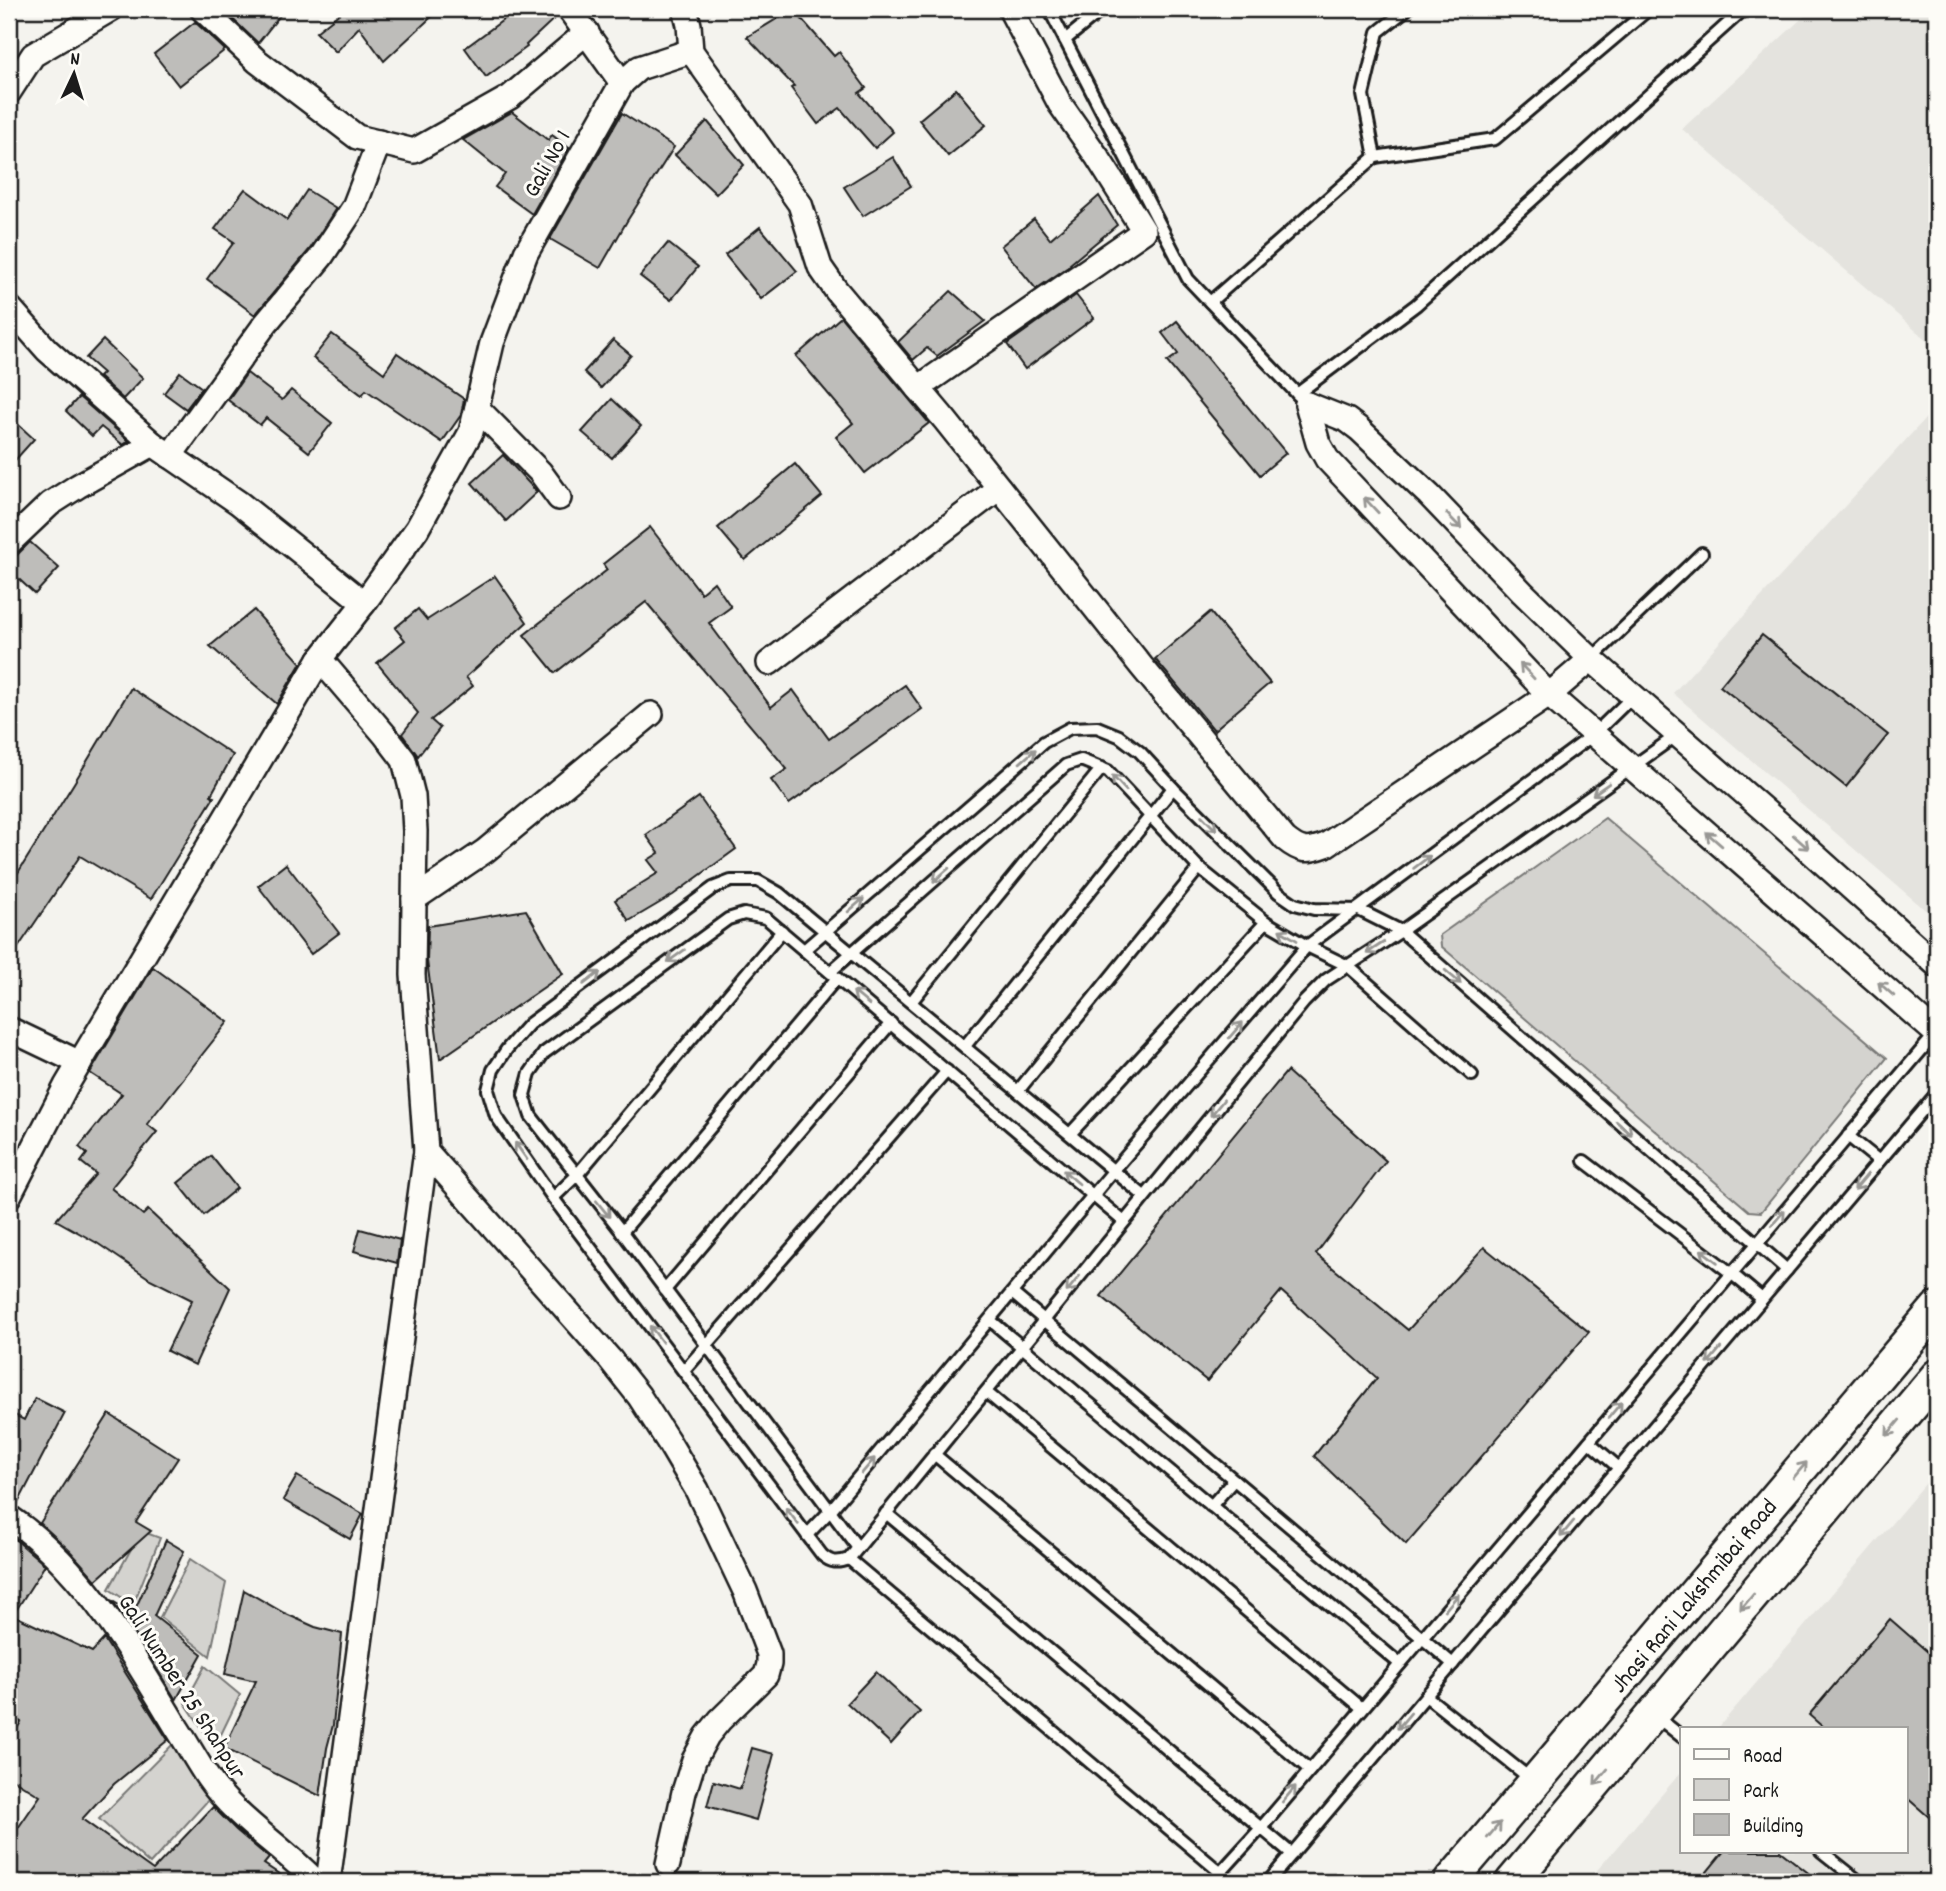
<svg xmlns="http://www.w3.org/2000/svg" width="1946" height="1891" font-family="Dekko,sans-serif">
<rect width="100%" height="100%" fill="#f4f3ee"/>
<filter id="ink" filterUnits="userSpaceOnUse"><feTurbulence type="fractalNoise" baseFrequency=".0143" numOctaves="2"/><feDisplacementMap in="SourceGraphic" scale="14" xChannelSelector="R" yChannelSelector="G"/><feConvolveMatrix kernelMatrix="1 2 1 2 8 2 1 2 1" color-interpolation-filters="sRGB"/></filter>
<g filter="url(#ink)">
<g fill="#e4e3de">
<path d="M1812,9H1937V349L1682,129Z"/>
<path d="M1937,406V920L1673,693Z"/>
<path d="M1937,1470V1882H1587L1682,1771V1851H1906V1728H1718Z"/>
</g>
<g fill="#d4d3cf" stroke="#787876" stroke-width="2">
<path d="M1605,818L1887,1058L1761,1212L1749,1211L1441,946L1440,935Z"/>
<path d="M141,1531L160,1538L133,1605L109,1589Z"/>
<path d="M190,1559L226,1583L210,1656L160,1617Z"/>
<path d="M205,1666L240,1695L215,1747L185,1703Z"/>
<path d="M175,1742L211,1797L150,1864L99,1819Z"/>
</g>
<g fill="#bebdba" stroke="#1c1c1c" stroke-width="2">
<path d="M222,9H285L258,43Z"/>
<path d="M345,9H440L384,61L359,27L336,52L316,32Z"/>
<path d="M518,9H555L557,16L526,45L527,47L486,77L465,48Z"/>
<path d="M793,9L834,56L839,52L866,88L859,93L893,132L875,148L840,108L818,124L791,88L794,86L747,37Z"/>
<path d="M195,22L225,50L179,86L154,54Z"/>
<path d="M956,89L986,125L948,156L919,120Z"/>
<path d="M512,112L548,140L552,135L569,148L532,214L495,187L505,174L463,140Z"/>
<path d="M622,113L674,147L627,221L600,268L550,239Z"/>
<path d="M707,121L744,165L716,194L675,155Z"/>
<path d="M893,157L911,186L863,216L844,187Z"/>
<path d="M245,189L287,220L307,190L336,208L310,249L255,315L207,279L234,242L215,229Z"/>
<path d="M1099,196L1117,225L1070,264L1071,265L1036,289L1001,246L1034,219L1050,239Z"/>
<path d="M760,227L797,271L761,299L725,255Z"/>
<path d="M668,243L698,267L671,300L640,276Z"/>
<path d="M951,291L985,321L937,356L927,348L913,360L898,342Z"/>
<path d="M1076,295L1094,318L1025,369L1007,344Z"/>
<path d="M841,317L929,423L865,473L836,437L853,423L796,356Z"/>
<path d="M1177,321L1286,453L1260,475L1167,362L1178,354L1162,333Z"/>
<path d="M332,334L384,373L397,353L464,399L461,415L442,442L366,390L362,395L313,358Z"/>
<path d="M103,340L143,378L123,399L99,377L103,373L86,358Z"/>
<path d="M613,340L631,355L601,388L584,372Z"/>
<path d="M180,372L202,388L186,409L164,393Z"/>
<path d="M247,373L282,400L291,390L332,423L309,452L266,418L260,425L228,400Z"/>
<path d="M79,397L129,441L123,445L101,427L92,436L66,411Z"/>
<path d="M612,399L641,426L612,458L582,432Z"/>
<path d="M9,416L34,439L9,467Z"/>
<path d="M503,455L537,492L506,521L472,483Z"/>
<path d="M795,464L822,496L745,560L718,528Z"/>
<path d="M650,527L701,593L714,582L731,607L709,623L771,707L793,690L829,739L905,685L922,709L789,804L771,780L787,769L646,602L555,673L524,635L607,570L603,564Z"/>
<path d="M30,542L59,568L35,594L9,570V563Z"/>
<path d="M495,576L527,622L466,677L473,686L431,720L440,728L418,756L402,734L418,713L377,663L405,640L395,628L418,609L427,620Z"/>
<path d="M254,610L301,663L277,704L210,646Z"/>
<path d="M1210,612L1270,683L1214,730L1155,659Z"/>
<path d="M1762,635L1888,735L1846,787L1720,686Z"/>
<path d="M131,688L233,755L211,795L214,797L151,899L80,856L9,961V887L74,783Z"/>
<path d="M699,797L736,849L673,895L629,921L615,900L658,873L648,860L659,853L646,835Z"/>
<path d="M286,864L339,933L311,954L258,886Z"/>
<path d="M526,910L563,974L440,1059L427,961L428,926Z"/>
<path d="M153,967L228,1022L147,1124L157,1132L111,1188L143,1215L148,1210L230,1288L195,1365L167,1351L192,1300L150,1279L97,1243L56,1220L96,1174L81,1162L87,1154L79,1147L122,1094L90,1073Z"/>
<path d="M1287,1071L1386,1161L1316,1254L1408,1330L1484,1247L1589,1332L1406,1544L1314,1456L1377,1378L1281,1291L1207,1381L1101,1296Z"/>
<path d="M211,1156L237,1188L204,1215L178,1183Z"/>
<path d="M360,1229L400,1240L397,1263L354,1251Z"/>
<path d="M35,1398L65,1413L17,1505L9,1503V1412L24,1420Z"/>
<path d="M109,1414L178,1458L136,1522L151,1531L96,1580L70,1551L40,1523Z"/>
<path d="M297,1476L363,1514L350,1539L283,1500Z"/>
<path d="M9,1534L45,1565L13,1615L92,1652L104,1639L168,1740L114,1784L82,1819L153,1870L213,1807L236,1830L269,1858L264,1864L291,1882H9V1841L40,1796L9,1777V1742L21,1722L9,1716Z"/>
<path d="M166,1540L184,1551L154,1616L202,1654L176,1700L135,1634L111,1600L133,1614Z"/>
<path d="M244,1590L284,1613L315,1627L342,1634L333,1725L327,1748L320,1796L224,1748L256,1681L225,1674Z"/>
<path d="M1890,1619L1937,1660V1824L1906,1797V1728H1824L1809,1715Z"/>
<path d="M876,1672L920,1712L891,1744L847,1703Z"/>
<path d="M752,1748L774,1754L756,1820L707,1806L714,1781L740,1789Z"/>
<path d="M1724,1851H1780L1820,1882H1718L1706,1873Z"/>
</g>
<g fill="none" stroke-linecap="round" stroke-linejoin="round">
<g stroke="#1c1c1c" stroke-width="16">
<g id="lane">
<path d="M1049,9L1188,279L1300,397"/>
<path d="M1065,40L1103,9"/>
<path d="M1375,157L1363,95L1378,32L1407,9"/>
<path d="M1210,302L1375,157L1495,139L1649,9"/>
<path d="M1297,394L1416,305L1744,9"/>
<path d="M1591,659L1702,553"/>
<path d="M804,950L1044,742L1070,728L1097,727L1119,736L1140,752L1173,788L1279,893L1295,904L1314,909L1359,910L1401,931L1787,1270"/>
<path d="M830,972L1066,765L1081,760L1108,771L1199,868L1266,922L1307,946L1348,966L1472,1075"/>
<path d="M911,1002L1102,768"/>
<path d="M965,1046L1173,788"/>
<path d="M1018,1091L1199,868"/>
<path d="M1070,1134L1266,922"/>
<path d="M1848,1136L1879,1161"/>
<path d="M1584,1161L1731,1273L1762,1299"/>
<path d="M1144,1196L779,893L758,881H731L713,888L529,1024L507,1049L493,1070L488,1090L496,1116L553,1198L822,1555C831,1563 838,1563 849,1559L1304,1002L1326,980L1401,931L1677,735"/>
<path d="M553,1198L576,1176L782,931"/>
<path d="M622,1232L837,978"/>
<path d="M665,1290L891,1023"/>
<path d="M1012,1293L1453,1664"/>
<path d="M990,1320L1400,1664"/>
<path d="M684,1371L947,1071"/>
<path d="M986,1392L1362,1708"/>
<path d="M1589,1442L1619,1468"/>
<path d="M934,1454L1310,1770"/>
<path d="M1211,1506L1234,1480"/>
<path d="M886,1513L1292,1854"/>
<path d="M807,1535L830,1511L1114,1170L1307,946L1593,735L1633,696"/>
<path d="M858,1548L622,1232L531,1116L524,1095L530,1073L544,1053L728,919L744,914L766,918L1123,1221"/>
<path d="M849,1559L1220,1872"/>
<path d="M1426,1696L1532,1780"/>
<path d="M1656,1716L1682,1737"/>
<path d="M1821,1851L1860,1882"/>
<path d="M1212,1882L1261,1828L1936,1033"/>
<path d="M1268,1882L1937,1093"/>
</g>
</g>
<g stroke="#1c1c1c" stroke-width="28">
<g id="street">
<path d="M202,9L257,61L357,137L414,151L510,97L587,32"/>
<path d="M569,9L622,83"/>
<path d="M685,9L689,25L691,51L800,204L820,267L836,290L945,420L1142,667L1285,839C1301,852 1307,852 1326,845L1549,695L1591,659"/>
<path d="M9,92L33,55L111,9"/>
<path d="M9,307L47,350L153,444L239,503L364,603"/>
<path d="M918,388L1144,231L1098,158L1060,104L1010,9"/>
<path d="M1307,404L1318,443L1327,459L1549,695L1937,1034"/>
<path d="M1307,404L1347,420L1359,429L1429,495L1522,592L1591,659L1781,825L1937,965"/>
<path d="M477,408L540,472L559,498"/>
<path d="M170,456L266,323L321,257L354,207L379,142"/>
<path d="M9,543L50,504L78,486L153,444"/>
<path d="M320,659L385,735L404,760L413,796L415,831L413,975L426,1151L609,1358L639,1396L668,1441L697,1490L745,1591L769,1654V1664L766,1675L720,1720L707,1736L694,1760L684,1792L668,1864"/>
<path d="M769,663L999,488"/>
<path d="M414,899L485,851L651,714"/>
<path d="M9,1029L80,1063"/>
<path d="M9,1196L66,1086L320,659L364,603L417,529L471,432L492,343L526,253L622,83L639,68L691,51"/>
<path d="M9,1517C85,1569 130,1651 177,1728C188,1745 197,1762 208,1778C236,1819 282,1846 316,1882"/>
<path d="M328,1882L426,1151"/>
</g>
</g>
<g stroke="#1c1c1c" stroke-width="37">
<g id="secondary">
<path d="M1450,1882L1937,1308"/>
<path d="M1512,1882L1937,1376"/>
</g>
</g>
<use href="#lane" stroke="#fdfcf7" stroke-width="10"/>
<use href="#street" stroke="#fdfcf7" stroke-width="23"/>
<use href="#secondary" stroke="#fdfcf7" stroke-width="32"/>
</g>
<defs><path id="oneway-shaft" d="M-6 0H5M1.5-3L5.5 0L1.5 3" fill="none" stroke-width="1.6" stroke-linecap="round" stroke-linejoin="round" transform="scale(1.75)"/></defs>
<g stroke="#989794">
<use href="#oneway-shaft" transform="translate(1371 505) rotate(-133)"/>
<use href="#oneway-shaft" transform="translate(1454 521) rotate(46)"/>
<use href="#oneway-shaft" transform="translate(1527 671) rotate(-133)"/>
<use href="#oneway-shaft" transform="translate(1028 756) rotate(-41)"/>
<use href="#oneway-shaft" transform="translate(1119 783) rotate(-133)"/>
<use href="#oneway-shaft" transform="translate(1601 789) rotate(145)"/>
<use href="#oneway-shaft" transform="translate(1209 823) rotate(45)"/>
<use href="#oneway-shaft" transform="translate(1714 839) rotate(-139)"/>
<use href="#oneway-shaft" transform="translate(1801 842) rotate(42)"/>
<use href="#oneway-shaft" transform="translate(1422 862) rotate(-37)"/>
<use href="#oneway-shaft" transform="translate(941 875) rotate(139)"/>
<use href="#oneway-shaft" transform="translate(856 905) rotate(-41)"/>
<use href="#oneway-shaft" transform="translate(1288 935) rotate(-149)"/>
<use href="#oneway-shaft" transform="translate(1375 948) rotate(147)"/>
<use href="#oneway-shaft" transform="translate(676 956) rotate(144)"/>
<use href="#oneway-shaft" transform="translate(1453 977) rotate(41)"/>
<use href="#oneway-shaft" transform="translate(592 978) rotate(-37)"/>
<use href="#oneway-shaft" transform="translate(1886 989) rotate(-139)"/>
<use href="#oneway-shaft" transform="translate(861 998) rotate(-140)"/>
<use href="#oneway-shaft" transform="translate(1236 1030) rotate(-49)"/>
<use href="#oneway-shaft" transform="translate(1217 1108) rotate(129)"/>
<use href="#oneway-shaft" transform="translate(1624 1128) rotate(41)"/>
<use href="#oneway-shaft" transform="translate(521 1151) rotate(-125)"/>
<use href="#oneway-shaft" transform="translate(1071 1177) rotate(-140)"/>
<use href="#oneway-shaft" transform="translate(1861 1182) rotate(130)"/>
<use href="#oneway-shaft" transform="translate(603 1209) rotate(51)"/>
<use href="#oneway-shaft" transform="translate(1778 1218) rotate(-50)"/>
<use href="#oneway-shaft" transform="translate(1709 1256) rotate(-143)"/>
<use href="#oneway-shaft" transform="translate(1073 1284) rotate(129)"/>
<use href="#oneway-shaft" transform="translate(656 1334) rotate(-127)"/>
<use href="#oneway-shaft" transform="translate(1714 1356) rotate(130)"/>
<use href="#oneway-shaft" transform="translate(1615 1410) rotate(-50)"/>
<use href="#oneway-shaft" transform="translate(1893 1428) rotate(130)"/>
<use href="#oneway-shaft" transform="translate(868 1466) rotate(-50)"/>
<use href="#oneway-shaft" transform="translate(1800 1470) rotate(-50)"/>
<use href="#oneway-shaft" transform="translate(792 1516) rotate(-127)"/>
<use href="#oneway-shaft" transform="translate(1567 1529) rotate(130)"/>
<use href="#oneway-shaft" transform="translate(1452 1602) rotate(-50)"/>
<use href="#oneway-shaft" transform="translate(1747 1602) rotate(130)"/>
<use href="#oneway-shaft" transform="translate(1404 1721) rotate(130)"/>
<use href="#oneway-shaft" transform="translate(1601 1777) rotate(130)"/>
<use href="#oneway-shaft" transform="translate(1289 1794) rotate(-50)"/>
<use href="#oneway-shaft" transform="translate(1494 1830) rotate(-50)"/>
</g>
</g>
<g text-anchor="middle" stroke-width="6" stroke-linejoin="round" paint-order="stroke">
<g font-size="24" fill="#1c1c1c" stroke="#fdfcf7">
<text transform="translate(546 163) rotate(-61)" y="8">Gali No 1</text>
<text transform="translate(1693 1595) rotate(-50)" y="8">Jhasi Rani Lakshmibai Road</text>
<text transform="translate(183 1686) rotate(57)" y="8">Gali Number 25 Shahpur</text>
</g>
</g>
<rect width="1946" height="1891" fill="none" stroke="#fdfcf7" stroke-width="35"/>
<rect x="18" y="18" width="1911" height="1856" fill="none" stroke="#1c1c1c" stroke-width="2.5" filter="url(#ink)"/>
<rect x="1680" y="1727" width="228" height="126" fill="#fdfcf7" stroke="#a3a29f" stroke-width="2"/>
<rect x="1694" y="1749" width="35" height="10" fill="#fdfcf7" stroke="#a3a29f" stroke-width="2"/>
<text x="1743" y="1762" font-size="21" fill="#1c1c1c">Road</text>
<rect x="1694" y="1779" width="35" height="21" fill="#d4d3cf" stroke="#a3a29f" stroke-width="2"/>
<text x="1743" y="1797" font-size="21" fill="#1c1c1c">Park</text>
<rect x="1694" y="1814" width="35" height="21" fill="#bebdba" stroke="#a3a29f" stroke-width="2"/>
<text x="1743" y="1832" font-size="21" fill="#1c1c1c">Building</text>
<g transform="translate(74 74) rotate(4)" stroke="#fdfcf7" stroke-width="5" paint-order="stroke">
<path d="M0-5L12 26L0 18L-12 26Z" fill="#1c1c1c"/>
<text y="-10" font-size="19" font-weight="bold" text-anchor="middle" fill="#1c1c1c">N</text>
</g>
</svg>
